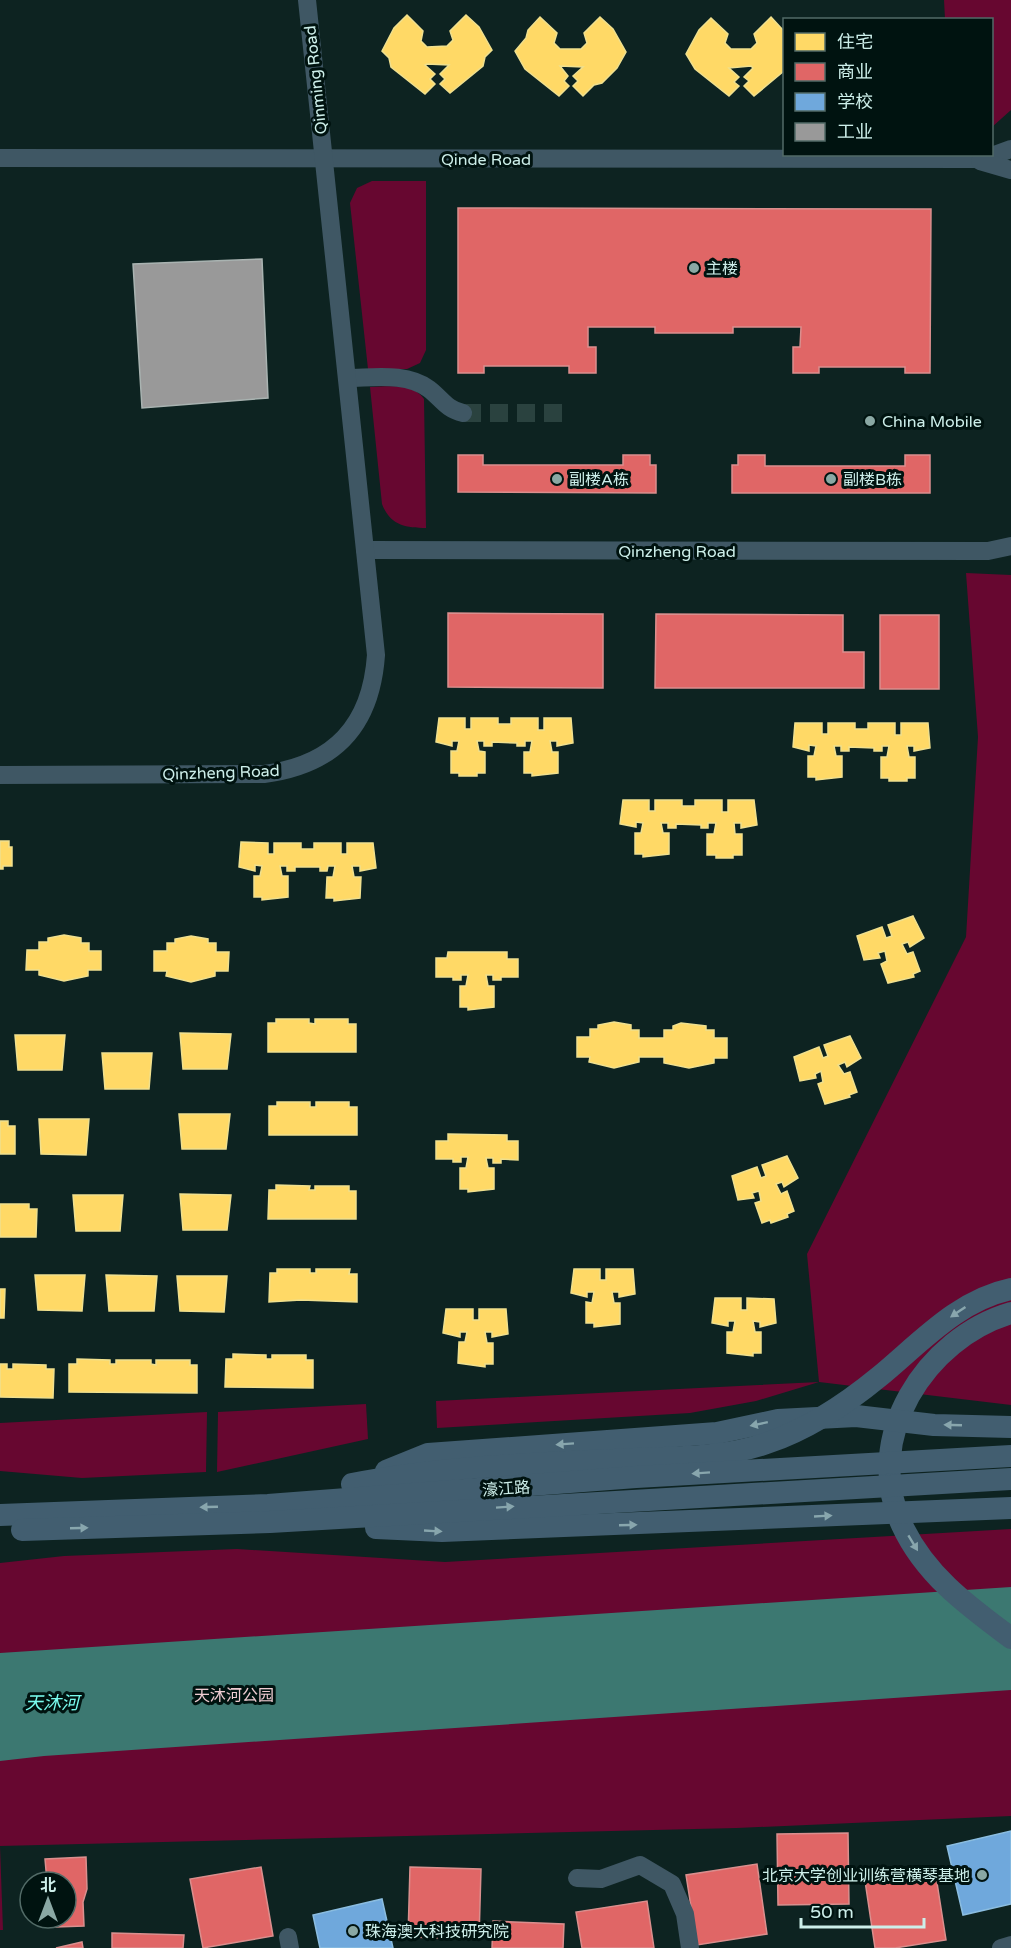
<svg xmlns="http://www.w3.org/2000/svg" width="1011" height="1948" font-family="'Varela Round','Noto Sans SC',sans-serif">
<rect width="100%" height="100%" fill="#0d2321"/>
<g fill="#670730">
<path d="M944,0H1011V110L992,127V20L945,19Z"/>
<path d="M372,181H426V350L420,363L407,369H368L350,203L357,188Z"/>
<path d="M370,387C388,387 412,382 424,399L426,528C405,528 390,525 382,504Z"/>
<path d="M966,573L1011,575V1405L819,1382L756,1401L690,1413L437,1428L436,1401L819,1382L807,1254L966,937L978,737Z"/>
<path d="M366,1404L368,1439L217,1472L218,1412Z"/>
<path d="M207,1412L206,1472L82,1478L0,1471V1423Z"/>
<path d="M1011,1529V1816L737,1828L0,1846L3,1930H0V1563L64,1556L237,1549L445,1562Z"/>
</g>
<path fill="#3c7871" d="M1011,1587V1690L44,1756L0,1761V1653Z"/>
<g fill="#ffd966" stroke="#f0e08e" stroke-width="1.5">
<path d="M407,15L423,31L421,41L427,47L447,46L453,40L450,31L466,15L479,27L492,50L485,57L483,66L450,93L440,84L445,79L440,74L449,65L427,64L425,65L435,74L430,79L435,84L425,94L391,67L389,58L382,51L394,28Z"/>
<path d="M540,17L557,33L554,43L560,49H581L587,43L584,33L600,17L613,29L626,52L617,68L602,83L594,85L583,96L573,86L578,81L573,76L583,67L560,66L568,76L564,81L569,86L559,96L525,69L515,51L526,38L528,30Z"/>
<path d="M771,17L783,30L784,71L754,96L744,86L749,81L744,77L753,68L751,66L729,68L739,77L734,82L739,86L729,96L695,69L686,54L699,30L711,18L728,34L725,43L731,49H751L757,43L754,34Z"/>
<path d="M439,718H465V729H471V718H498V724H511V718H538V730H544V718H571L573,743L557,746V741H550L552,752H558V773L532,776V773H524V752H530L532,741H525V746H517V743L492,742V746H484V741H477L479,751L485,752V773H477V776H459V773H451V751H457L459,741H452V746L436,742Z"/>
<path d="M795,723H822V734H828V723H855V729H868V723H895V735H901V723H928L930,748L914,751V746H907L909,757H915V778H907V781H889V778H881V757H887L889,746H882V751H874V748L849,747V751H841V746H834L836,756H842V777L816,780V777H808V756H814L816,746L809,745V751L793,747Z"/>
<path d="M623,800H649V811H655V800H682V806H695V800H722V812H728V800H754L757,825L741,828V823H734L735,834H742V855H733V858H716V855H707V834H714L716,823H708V828H701V825L676,824V828H668V823H661L663,833H669V854L643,857V854H635V833H641L643,823L636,822V827L620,824Z"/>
<path d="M0,841H9V847H12V866H3V869H0Z"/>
<path d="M241,842L268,843V854H274V843H301V849H314V843H341V854H347V843H373L376,868L360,871V866H352L354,877H361L360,898L334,901V898H326L327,877H333L335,866H328L327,871H320V867H295V871H287V866H280L282,876H288V897L262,900V897H254V876H260L262,866L255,865V871L239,867Z"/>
<path d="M913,916L924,938L910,947L908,942L902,944L907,954L913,952L920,971L913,974L914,977L888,983L881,964L887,961L885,951L878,953L880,958L864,960L857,936L882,927L886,938L892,936L888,925Z"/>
<path d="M64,935L81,938V943H89V951H101V970H88V976L64,981L39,975V970H26L27,950H39V942H48V938Z"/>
<path d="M191,936L208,939V943H216V952H229L228,971H215V976L191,982L166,976L167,971H154V951H167V943H175V939Z"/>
<path d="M448,952H507V959H518V977H501V980H493V975H486L488,986H494V1007L468,1010V1007H460V986H466L468,975H461V980H453V977H436V958H447Z"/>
<path d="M276,1019H309V1023L315,1024V1019H348V1024H356V1052H268V1023H276Z"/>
<path d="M614,1022L631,1025V1030H639V1038H664V1030H673V1026L681,1023L706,1026V1030H714V1038H727V1058H714V1063L689,1068L664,1063V1057H639V1062L614,1068L589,1062L590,1057H577V1037H590V1029H598V1025Z"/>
<path d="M180,1033L231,1034L227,1069H183Z"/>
<path d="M15,1035H65L62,1070H18Z"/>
<path d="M850,1036L861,1058L847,1067L845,1062L838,1065L844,1074L850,1072L857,1092L849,1095L850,1097L825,1104L818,1084L823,1082L821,1071L815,1074L816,1078L800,1081L794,1057L819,1047L823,1058L828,1056L824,1045Z"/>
<path d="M102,1053H152L149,1089H105Z"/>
<path d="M277,1102H310V1107H316V1102H349V1107H357V1135H269V1106H277Z"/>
<path d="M179,1114H230L226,1149H182Z"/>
<path d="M39,1119H89L86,1155L41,1154Z"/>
<path d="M0,1121H8V1126H15V1154H0Z"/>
<path d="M448,1134L507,1135V1141H518V1160L501,1159V1163H493V1158H486L488,1168H494V1189L468,1192V1189H460V1168H466L468,1157H461V1162H453V1159H436V1141H448Z"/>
<path d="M787,1156L798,1178L784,1187L782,1182L776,1184L781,1194L787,1191L794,1211L787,1214L788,1217L771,1223L770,1220L762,1223L755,1203L761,1201L759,1191L752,1193L754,1198L738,1200L732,1176L757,1167L761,1178L766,1176L762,1165Z"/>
<path d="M276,1185L310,1186L309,1190H315V1186H349V1191H356V1219H268L269,1190H276Z"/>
<path d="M180,1194L231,1195L227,1230H183Z"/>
<path d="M73,1195H123L120,1231H76Z"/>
<path d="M0,1204H29V1209H37L36,1237H0Z"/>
<path d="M277,1269H310V1273H316V1269H350L349,1274H357V1302L301,1300L269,1302L270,1273H277Z"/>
<path d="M574,1269H600V1280H606V1269H633L635,1294L619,1297V1292H612L614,1303H620V1324L594,1327V1323H586V1302L592,1303L594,1292H587V1297L571,1293Z"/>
<path d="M35,1275H85L82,1311L38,1310Z"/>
<path d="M106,1275L157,1276L154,1311H109Z"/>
<path d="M177,1276H227L224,1312L180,1311Z"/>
<path d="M0,1289H5L4,1318H0Z"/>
<path d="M715,1298H741V1310H747V1298L774,1299L776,1323L760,1327V1322L753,1321L755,1332H761V1353H753V1356L727,1353V1332H733L735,1321H728V1326L712,1323Z"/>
<path d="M446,1309H473V1320H479V1309H506L508,1334L492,1337V1332H485L487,1343H493V1364H485V1367L458,1363L459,1342H465L467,1332H460V1337L443,1333Z"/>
<path d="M233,1354L266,1355V1359H272V1355H306V1360H313V1388L225,1387L226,1359H233Z"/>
<path d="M77,1359L110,1360V1364H116V1360H151V1364L156,1365V1360H190V1365H197V1393L69,1392V1364H77Z"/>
<path d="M0,1364H7V1369H13V1364L46,1365V1369H54L53,1398L0,1397Z"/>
</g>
<g fill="#e06666" stroke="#da8f8e" stroke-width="1.5">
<path d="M458,208L931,209L930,373H905V367H819V373H793V347H800L801,327H733V333H655V327H588V347H596V373H569V366H484V373H458Z"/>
<path d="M458,455H483V465H623V455H650V465H656V493L458,492Z"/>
<path d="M738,455H765V466H905V455H930V493H732V465H738Z"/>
<path d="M448,613L603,614V688L448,687Z"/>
<path d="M656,614L843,615V652H864V688H655Z"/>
<rect x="880" y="615" width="59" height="74"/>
<path d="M848,1833L849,1904L778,1905L777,1834Z"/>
<path d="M86,1857L87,1889L83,1902L84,1926L56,1927V1918H66V1882H47L45,1859Z"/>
<path d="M757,1864L767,1934L697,1945L686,1875Z"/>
<path d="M261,1867L273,1936L203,1948L190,1879Z"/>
<path d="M410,1867L481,1869L479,1939L408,1937Z"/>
<path d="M935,1870L946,1940L895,1948H875L865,1881Z"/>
<path d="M647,1901L654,1948H582L576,1912Z"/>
<path d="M493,1921L564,1924L563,1948H492Z"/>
<path d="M112,1933L184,1935L183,1948H112Z"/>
<path d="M82,1942L83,1948H56Z"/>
</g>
<g fill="#6fa8dc" stroke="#8bbde0" stroke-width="1.5">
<path d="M1011,1831V1904L963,1915L947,1846Z"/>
<path d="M382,1899L393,1948H320L313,1915Z"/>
</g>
<path fill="#999" stroke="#a9b3b1" stroke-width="1.5" d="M262,259L268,398L142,408L133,264Z"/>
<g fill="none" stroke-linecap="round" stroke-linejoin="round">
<path stroke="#2a423f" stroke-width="18" stroke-dasharray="18 9" stroke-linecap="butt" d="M463,413H566"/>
<g stroke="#3f5764" stroke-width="18">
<path d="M0,158L973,159L989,157L1011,149"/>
<path d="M980,161L1011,170"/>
<path d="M347,378C373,378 406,372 429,389C442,399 446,409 463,413"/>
<path d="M365,550L988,551L1011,546"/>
<path d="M0,775L264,774C334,765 371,726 376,655L307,0"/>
<path d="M577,1878L601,1879L640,1865L672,1884L685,1914L690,1948"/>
<path d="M288,1937L290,1948"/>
<path d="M1001,1948L1011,1945"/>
</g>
<g stroke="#425e70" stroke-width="22">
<path d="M1011,1313C926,1338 861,1438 902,1525C925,1575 968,1606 1011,1638"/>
<path d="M386,1471L428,1454L717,1433L778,1420L856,1416L934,1425L1011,1427"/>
<path d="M352,1484C438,1467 527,1464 614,1460C665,1457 719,1460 767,1443C809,1429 846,1404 880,1376C920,1343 958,1300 1011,1289"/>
<path d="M0,1515L268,1505L636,1477L1011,1456"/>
<path d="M376,1528L442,1531L1011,1508"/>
<path d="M22,1530L270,1522L1011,1479"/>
</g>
</g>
<defs><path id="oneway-solid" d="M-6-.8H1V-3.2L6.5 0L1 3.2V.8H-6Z" transform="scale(1.5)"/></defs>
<g fill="#88a6ad">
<use href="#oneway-solid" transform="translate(958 1312) rotate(146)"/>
<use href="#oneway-solid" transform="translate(759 1424) rotate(168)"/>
<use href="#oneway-solid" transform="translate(953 1425) rotate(-178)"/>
<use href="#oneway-solid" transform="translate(565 1444) rotate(176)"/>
<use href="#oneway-solid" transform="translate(701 1473) rotate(176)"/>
<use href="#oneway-solid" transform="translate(209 1507) rotate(178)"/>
<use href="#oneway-solid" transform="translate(505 1507) rotate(-4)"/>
<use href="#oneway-solid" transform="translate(823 1516) rotate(-3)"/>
<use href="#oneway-solid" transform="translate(628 1525) rotate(-2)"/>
<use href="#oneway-solid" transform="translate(79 1528) rotate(-2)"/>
<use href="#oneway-solid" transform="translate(433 1531) rotate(3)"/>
<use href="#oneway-solid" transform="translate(913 1543) rotate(59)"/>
</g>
<g fill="#8aa8a4" stroke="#001310" stroke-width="2">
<circle cx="694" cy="268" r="6"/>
<circle cx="870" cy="421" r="6"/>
<circle cx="557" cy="479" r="6"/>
<circle cx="831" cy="479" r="6"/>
<circle cx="982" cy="1875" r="6"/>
<circle cx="353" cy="1931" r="6"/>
</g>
<g text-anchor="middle" stroke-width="6" stroke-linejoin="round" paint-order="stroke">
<g font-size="16" fill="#cdefea" stroke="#001310">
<text transform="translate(315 80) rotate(-96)" y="6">Qinming Road</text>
<text x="486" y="165">Qinde Road</text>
<text x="677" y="557">Qinzheng Road</text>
<text transform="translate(221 772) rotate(-2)" y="6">Qinzheng Road</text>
<text transform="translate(506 1488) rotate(-4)" y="6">濠江路</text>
</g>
<g font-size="16" fill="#cdefea" stroke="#001310" text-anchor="start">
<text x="706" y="274">主楼</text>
<text x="882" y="427">China Mobile</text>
<text x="569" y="485">副楼A栋</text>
<text x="843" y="485">副楼B栋</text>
<text x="970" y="1881" text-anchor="end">北京大学创业训练营横琴基地</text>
<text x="365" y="1937">珠海澳大科技研究院</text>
</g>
<g font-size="16" fill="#eeccd2" stroke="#001310">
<text x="234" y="1701">天沐河公园</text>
</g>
<g font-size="18" font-style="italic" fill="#79fcee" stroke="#001310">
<text x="52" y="1709">天沐河</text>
</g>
</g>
<rect x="783" y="18" width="210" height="138" fill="#001310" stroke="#526b67" stroke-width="1.5"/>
<rect x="795" y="33" width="30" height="18" fill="#ffd966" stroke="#526b67" stroke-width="1.5"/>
<text x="837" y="48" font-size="18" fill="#cdefea">住宅</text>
<rect x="795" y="63" width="30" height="18" fill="#e06666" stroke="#526b67" stroke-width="1.5"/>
<text x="837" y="78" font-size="18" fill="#cdefea">商业</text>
<rect x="795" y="93" width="30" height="18" fill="#6fa8dc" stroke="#526b67" stroke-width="1.5"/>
<text x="837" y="108" font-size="18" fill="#cdefea">学校</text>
<rect x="795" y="123" width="30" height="18" fill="#999999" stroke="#526b67" stroke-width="1.5"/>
<text x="837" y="138" font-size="18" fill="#cdefea">工业</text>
<g transform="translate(48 1900)"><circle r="28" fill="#001310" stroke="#526b67" stroke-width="1.5"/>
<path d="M0-4.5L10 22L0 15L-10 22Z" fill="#8aa8a4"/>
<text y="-9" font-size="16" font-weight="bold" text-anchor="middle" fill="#cdefea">北</text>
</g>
<path d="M801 1918v9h123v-9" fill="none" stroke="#cdefea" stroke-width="3"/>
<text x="810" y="1918" font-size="18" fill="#cdefea" stroke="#001310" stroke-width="4.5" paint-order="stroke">50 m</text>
</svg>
